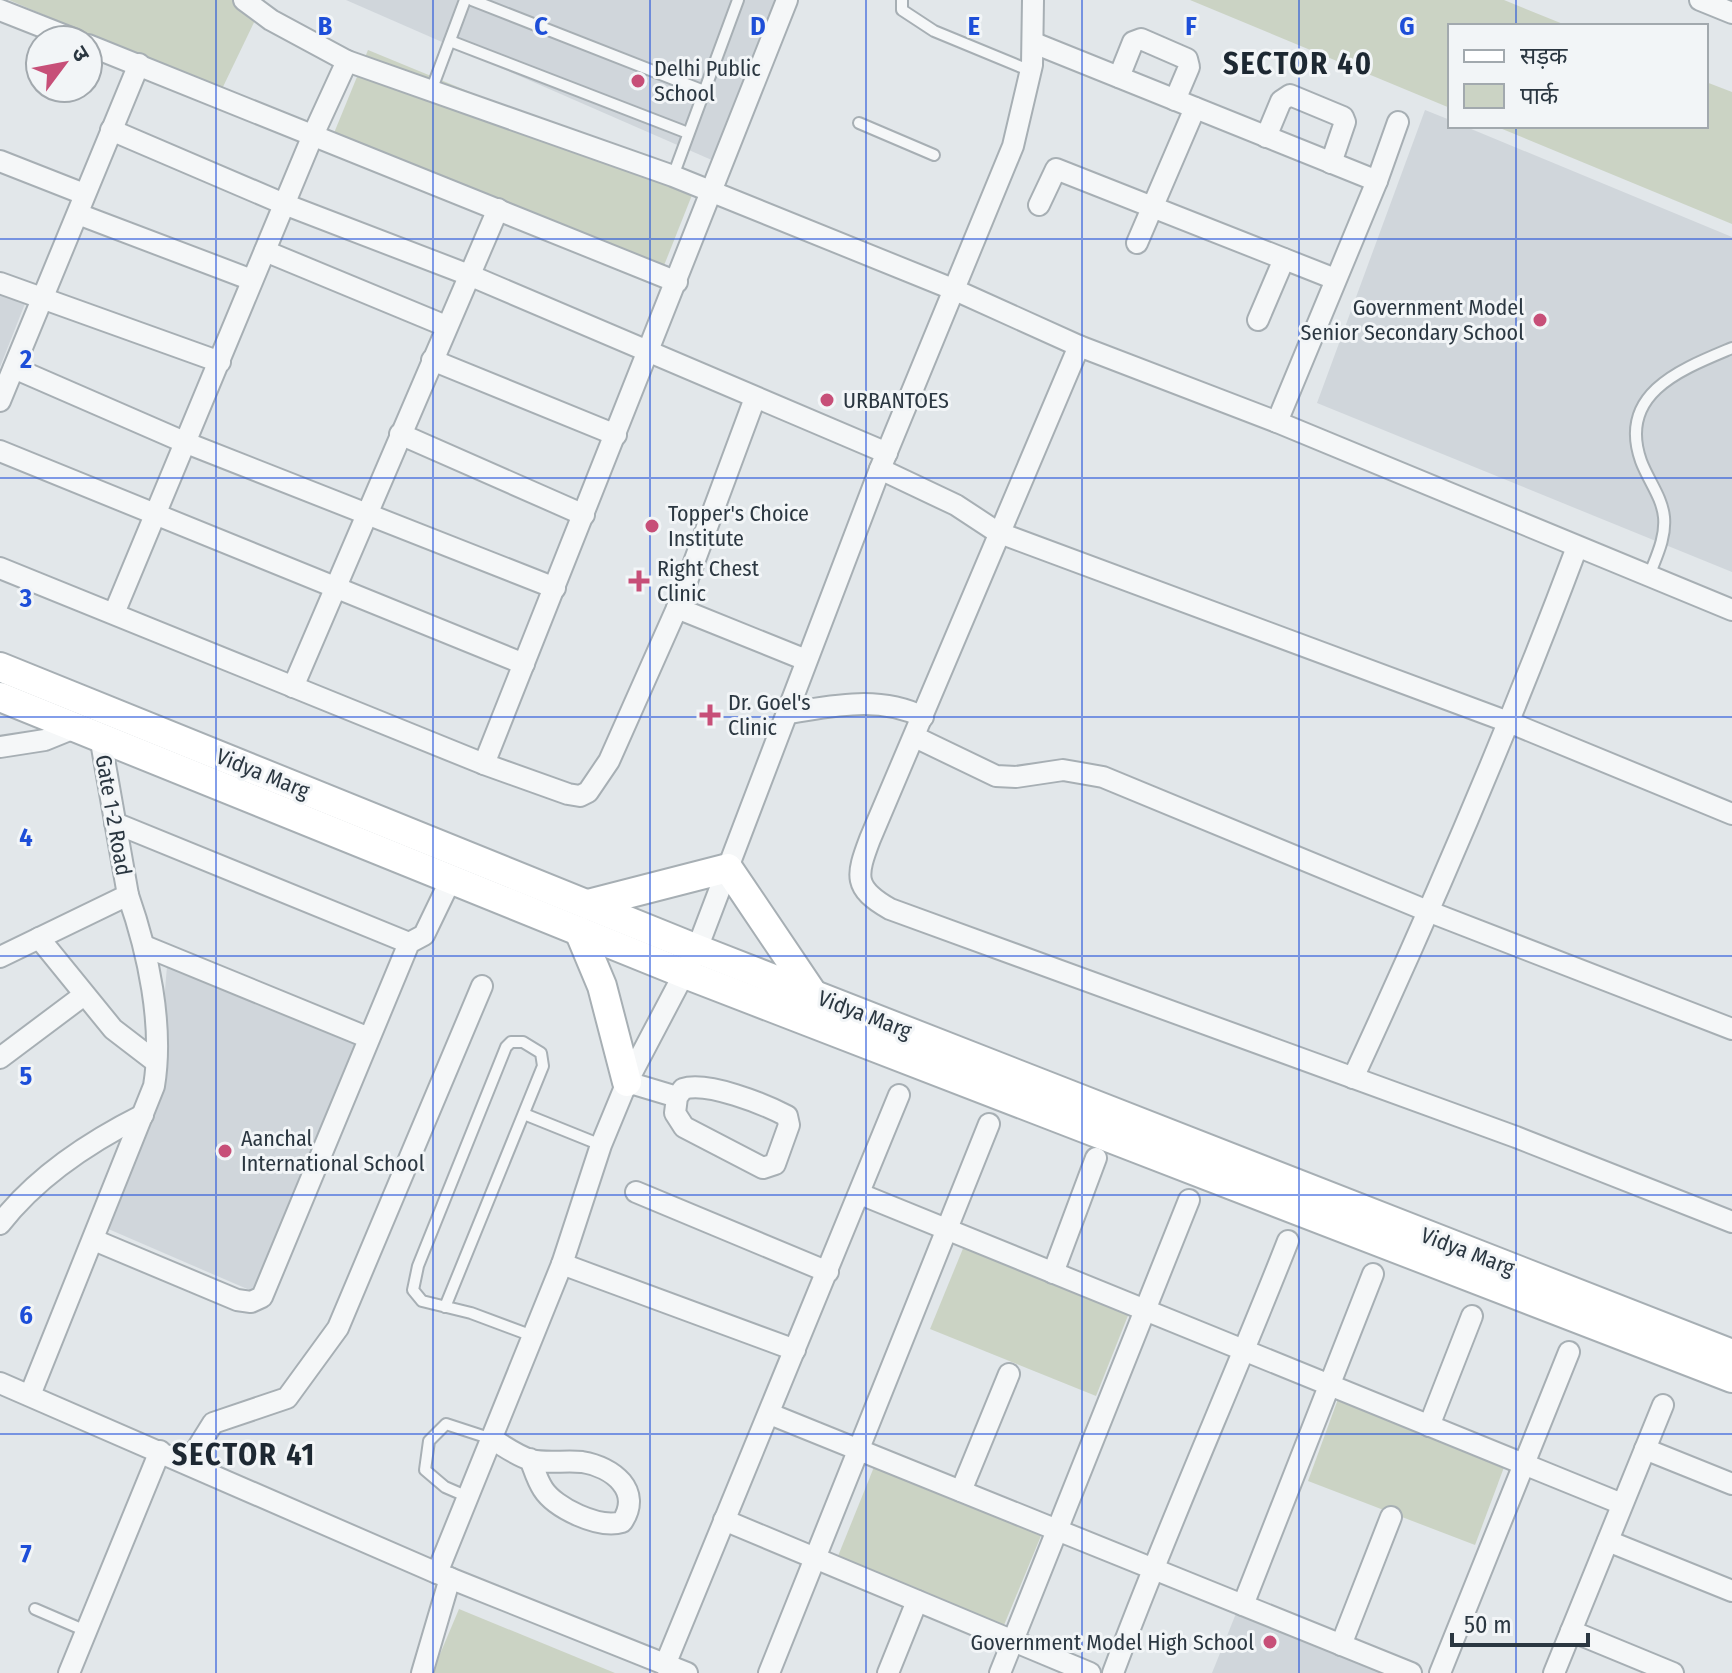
<svg xmlns="http://www.w3.org/2000/svg" width="1732" height="1673" font-family="'Fira Sans Condensed','Noto Sans Devanagari',sans-serif">
<rect width="100%" height="100%" fill="#e2e7ea"/>
<g fill="#d0d6db">
<path d="M346,0H778L714,161Z"/>
<path d="M1425,110L1450,120V126H1464L1732,237V572L1317,403Z"/>
<path d="M0,291L26,301L0,367Z"/>
<path d="M167,966L361,1045L261,1295L106,1228L158,1075Z"/>
<path d="M1237,1611L1394,1673H1212Z"/>
</g>
<g fill="#cbd3c4">
<path d="M9,0H248L259,12L221,91Z"/>
<path d="M1190,0H1504L1568,26H1450V108Z"/>
<path d="M368,50L696,185L663,268L334,133Z"/>
<path d="M1706,82L1732,92V224L1495,126H1706Z"/>
<path d="M964,1246L1129,1313L1096,1396L930,1329Z"/>
<path d="M1338,1399L1506,1462L1475,1545L1308,1481Z"/>
<path d="M876,1462L1043,1531L1002,1630L836,1561Z"/>
<path d="M459,1609L615,1673H432Z"/>
</g>
<g fill="none" stroke-linecap="round" stroke-linejoin="round">
<g stroke="#a7afb4" stroke-width="14">
<g id="lane">
<path d="M472,0L704,91"/>
<path d="M902,0V10L934,31L1031,71"/>
<path d="M450,41L688,133"/>
<path d="M431,91L465,0"/>
<path d="M859,123L934,155"/>
<path d="M673,176L738,0"/>
<path d="M1649,576C1656,557 1666,538 1664,517C1662,497 1648,480 1641,461C1617,393 1682,369 1732,348"/>
<path d="M524,1114L601,1145"/>
<path d="M445,1307L543,1066L541,1053L523,1042H511L506,1047L418,1266L413,1290L422,1301L471,1313L530,1335"/>
<path d="M468,1497L445,1487L425,1470L429,1441L446,1424L492,1439"/>
<path d="M35,1609L86,1631"/>
</g>
</g>
<g stroke="#a7afb4" stroke-width="24">
<g id="street">
<path d="M244,0L271,20L347,61L673,176L955,290L1079,346L1277,422L1732,610"/>
<path d="M1700,0L1732,13"/>
<path d="M0,10L76,40"/>
<path d="M1034,43L1377,181"/>
<path d="M88,45L677,282"/>
<path d="M1119,77L1133,42L1141,39L1187,59L1189,67L1175,100"/>
<path d="M111,130L284,204L469,275L887,453"/>
<path d="M1266,137L1281,101L1290,95L1343,117L1345,122L1331,163"/>
<path d="M0,161L84,194"/>
<path d="M1039,205L1056,169L1335,279"/>
<path d="M78,214L252,280"/>
<path d="M1137,243L1195,108"/>
<path d="M265,251L446,326"/>
<path d="M0,283L220,362"/>
<path d="M1258,320L1284,259"/>
<path d="M1079,346L870,839C856,876 853,888 890,909L1516,1137L1732,1222"/>
<path d="M432,360L616,435"/>
<path d="M14,368L184,442L555,588"/>
<path d="M755,398L677,608L609,761L588,792L580,796L568,794L484,764L787,0"/>
<path d="M0,401L139,64"/>
<path d="M1277,422L1377,181L1398,122"/>
<path d="M400,434L584,515"/>
<path d="M0,451L524,664"/>
<path d="M880,469L956,505L997,532L1511,723L1732,814"/>
<path d="M0,568L484,764"/>
<path d="M677,608L806,660"/>
<path d="M115,611L313,135L347,61"/>
<path d="M293,687L498,209"/>
<path d="M788,713C834,706 879,695 923,717"/>
<path d="M915,737L996,776L1016,777L1063,770L1103,777L1430,912L1732,1029"/>
<path d="M0,747L45,740L77,727"/>
<path d="M115,823L409,943"/>
<path d="M39,938L113,1029L156,1062"/>
<path d="M147,947L369,1038"/>
<path d="M0,957L128,895L100,736"/>
<path d="M0,1058L84,995"/>
<path d="M1353,1078C1434,903 1509,728 1577,547"/>
<path d="M627,1082L677,1097L683,1089C707,1081 764,1104 787,1116L789,1125L775,1164L763,1168L684,1127L675,1113L677,1097"/>
<path d="M636,1192L828,1272"/>
<path d="M860,1194L1622,1504"/>
<path d="M0,1224C37,1176 89,1142 143,1115"/>
<path d="M94,1240L237,1300L251,1302L262,1297L409,943L424,935L451,879"/>
<path d="M562,1264L795,1350"/>
<path d="M1053,1273L1096,1158"/>
<path d="M0,1383L437,1573L687,1673"/>
<path d="M30,1395L154,1086C164,1025 148,952 128,895"/>
<path d="M770,1414L1411,1673"/>
<path d="M1429,1426L1472,1316"/>
<path d="M492,1439C504,1446 517,1456 531,1460C548,1464 565,1460 582,1462C613,1467 643,1491 622,1522C599,1529 555,1508 543,1489C537,1480 534,1469 530,1459"/>
<path d="M1645,1449L1732,1484"/>
<path d="M188,1463L213,1423L287,1398L338,1328L482,986"/>
<path d="M961,1491L1009,1374"/>
<path d="M724,1520L1090,1673"/>
<path d="M1608,1541L1732,1591"/>
<path d="M437,1573L562,1264L601,1145L627,1082L697,949L880,469L1013,146L1032,65L1033,0"/>
<path d="M1243,1605L1373,1274"/>
<path d="M1571,1631L1673,1673"/>
<path d="M1341,1645L1391,1517"/>
<path d="M665,1665L899,1095"/>
<path d="M69,1673L160,1451"/>
<path d="M422,1673L450,1578"/>
<path d="M769,1673L989,1124"/>
<path d="M888,1673L917,1601"/>
<path d="M1000,1673L1189,1200"/>
<path d="M1113,1673C1167,1527 1231,1386 1288,1241"/>
<path d="M1440,1673L1569,1352"/>
<path d="M1554,1673L1663,1405"/>
</g>
</g>
<g stroke="#a7afb4" stroke-width="32">
<g id="secondary">
<path d="M0,667L697,949L1732,1354"/>
<path d="M0,697L685,974L1732,1378"/>
<path d="M588,904L728,868L813,994"/>
<path d="M579,931L602,986L627,1082"/>
</g>
</g>
<use href="#lane" stroke="#f5f7f8" stroke-width="10"/>
<use href="#street" stroke="#f5f7f8" stroke-width="20"/>
<use href="#secondary" stroke="#fff" stroke-width="28"/>
</g>
<path fill="none" stroke="#1d4ed8" stroke-width="2" stroke-opacity="0.55" d="M216,0V1673M433,0V1673M650,0V1673M866,0V1673M1082,0V1673M1299,0V1673M1516,0V26M1516,126V1673M0,239H1732M0,478H1732M0,717H1732M0,956H1732M0,1195H1732M0,1434H1732"/>
<g fill="#c74f78" stroke="#f2f5f7" stroke-width="3">
<circle cx="638" cy="81" r="8"/>
<circle cx="1540" cy="320" r="8"/>
<circle cx="827" cy="400" r="8"/>
<circle cx="652" cy="526" r="8"/>
<path d="M635 569h8v8h8v8h-8v8h-8v-8h-8v-8h8z"/>
<path d="M706 703h8v8h8v8h-8v8h-8v-8h-8v-8h8z"/>
<circle cx="225" cy="1151" r="8"/>
<circle cx="1270" cy="1642" r="8"/>
</g>
<g text-anchor="middle" stroke-width="6" stroke-linejoin="round" paint-order="stroke">
<g font-size="22" fill="#2b3741" stroke="#f2f5f7" text-anchor="start">
<text x="654" y="76">Delhi Public<tspan x="654" dy="25">School</tspan></text>
<text x="1524" y="315" text-anchor="end">Government Model<tspan x="1524" dy="25">Senior Secondary School</tspan></text>
<text x="843" y="408">URBANTOES</text>
<text x="668" y="521">Topper's Choice<tspan x="668" dy="25">Institute</tspan></text>
<text x="657" y="576">Right Chest<tspan x="657" dy="25">Clinic</tspan></text>
<text x="728" y="710">Dr. Goel's<tspan x="728" dy="25">Clinic</tspan></text>
<text x="241" y="1146">Aanchal<tspan x="241" dy="25">International School</tspan></text>
<text x="1254" y="1650" text-anchor="end">Government Model High School</text>
</g>
<g font-size="22" fill="#2b3741" stroke="#f2f5f7">
<text transform="translate(263 773) rotate(22)" y="8">Vidya Marg</text>
<text transform="translate(114 815) rotate(80)" y="8">Gate 1-2 Road</text>
<text transform="translate(865 1014) rotate(21)" y="8">Vidya Marg</text>
<text transform="translate(1468 1251) rotate(21)" y="8">Vidya Marg</text>
</g>
<g font-size="30" font-weight="bold" letter-spacing="2" fill="#1d2832" stroke="#f2f5f7">
<text x="1298" y="74">SECTOR 40</text>
<text x="244" y="1465">SECTOR 41</text>
</g>
</g>
<g font-size="26" text-anchor="middle" font-weight="bold" fill="#1d4ed8" stroke="#f2f5f7" stroke-width="6" stroke-linejoin="round" paint-order="stroke">
<text x="325" y="35">B</text>
<text x="541" y="35">C</text>
<text x="758" y="35">D</text>
<text x="974" y="35">E</text>
<text x="1191" y="35">F</text>
<text x="1407" y="35">G</text>
<text x="26" y="368">2</text>
<text x="26" y="607">3</text>
<text x="26" y="846">4</text>
<text x="26" y="1085">5</text>
<text x="26" y="1324">6</text>
<text x="26" y="1563">7</text>
</g>
<rect x="1448" y="24" width="260" height="104" fill="#f2f5f7" stroke="#a2a9ae" stroke-width="2"/>
<rect x="1464" y="50" width="40" height="12" fill="#ffffff" stroke="#a2a9ae" stroke-width="2"/>
<text x="1520" y="64" font-size="24" fill="#2b3741">सड़क</text>
<rect x="1464" y="84" width="40" height="24" fill="#cbd3c4" stroke="#a2a9ae" stroke-width="2"/>
<text x="1520" y="104" font-size="24" fill="#2b3741">पार्क</text>
<g transform="translate(64 64) rotate(58)"><circle r="38" fill="#f2f5f7" stroke="#a2a9ae" stroke-width="2"/>
<path d="M0-6L14 30L0 20L-14 30Z" fill="#c74f78"/>
<text y="-12" font-size="22" font-weight="bold" text-anchor="middle" fill="#2b3741">उ</text>
</g>
<path d="M1452 1633v12h136v-12" fill="none" stroke="#2b3741" stroke-width="4"/>
<text x="1464" y="1633" font-size="24" fill="#2b3741" stroke="#f2f5f7" stroke-width="6" paint-order="stroke">50 m</text>
</svg>
